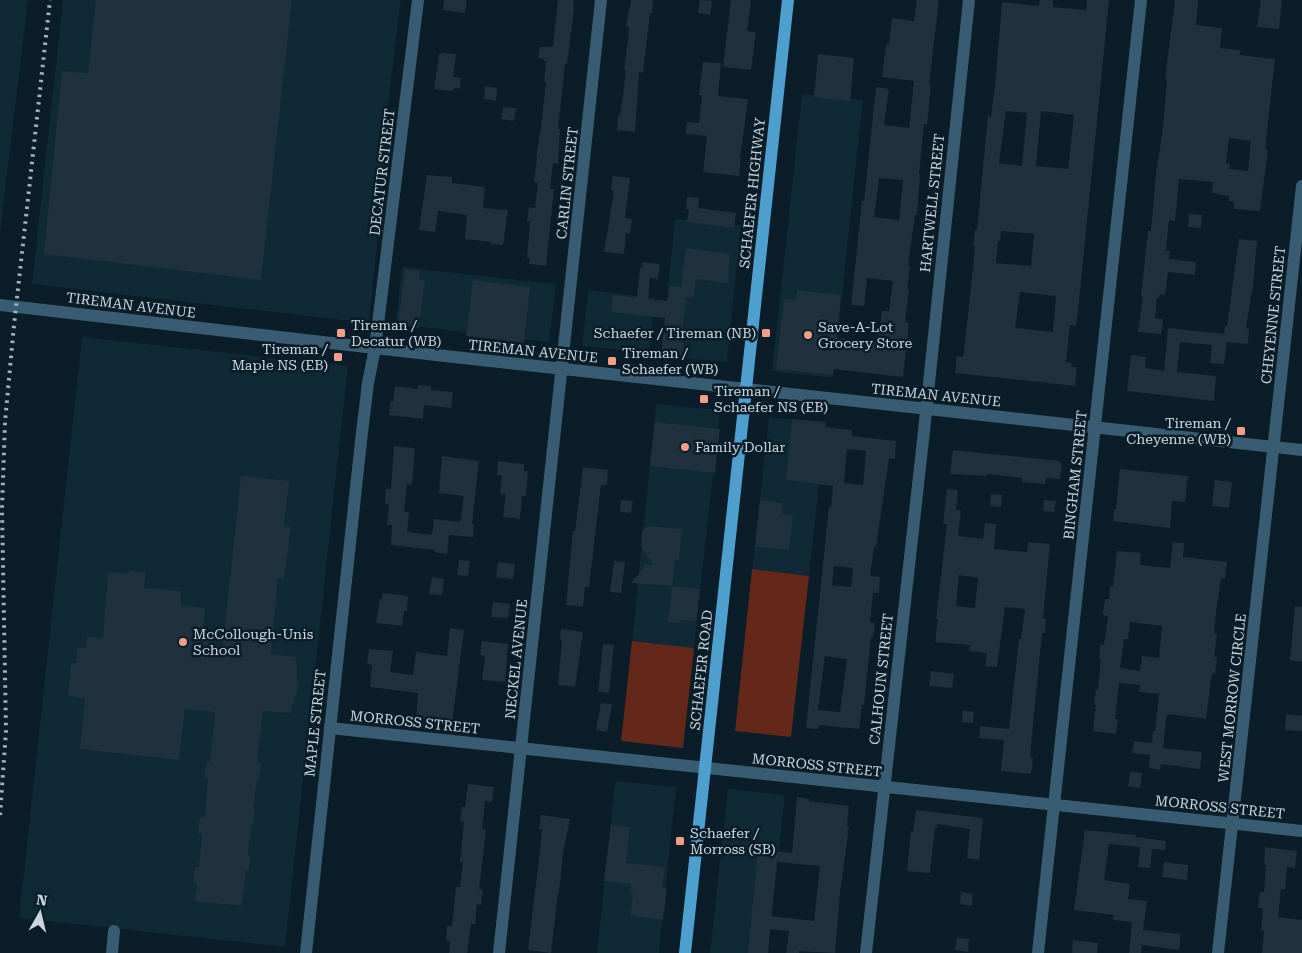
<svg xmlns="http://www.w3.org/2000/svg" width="1302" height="953" viewBox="0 0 1302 953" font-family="'Roboto Serif',serif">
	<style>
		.built { fill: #0f2937 }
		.green { fill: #64281a }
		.building { fill: #1e313d; fill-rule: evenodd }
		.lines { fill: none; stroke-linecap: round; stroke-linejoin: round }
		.minor { stroke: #385d73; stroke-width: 12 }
		.major { stroke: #4e9ece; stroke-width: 12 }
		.rail { stroke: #a5b2ba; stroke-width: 4; stroke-dasharray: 2.5 5; stroke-linecap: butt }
		.poi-dot { fill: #f49e88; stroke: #0a1d28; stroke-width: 2 }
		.labels { text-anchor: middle; stroke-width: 5; stroke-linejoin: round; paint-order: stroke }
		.street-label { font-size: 14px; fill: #cad6dd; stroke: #0a1d28 }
		.poi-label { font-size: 14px; fill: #cad6dd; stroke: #0a1d28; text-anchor: start }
	</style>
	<rect width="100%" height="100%" fill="#0a1d28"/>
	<g class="built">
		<path d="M0,0h28l-28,233z"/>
		<path d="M63,0h338l-16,130 4,1 -20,192 -337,-39z"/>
		<path d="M802,94l61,6 -30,278 -61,-7z"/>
		<path d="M675,219l66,6 -14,137 -66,-6z"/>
		<path d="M402,267l154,17 -7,58 -153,-18z"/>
		<path d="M588,290l67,8 -6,55 -67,-7z"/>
		<path d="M82,337l266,29 -63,581 -266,-29z"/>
		<path d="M656,404l64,6 -26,238 -62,-7z"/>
		<path d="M769,417l57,6 -17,153 -57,-7z"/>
		<path d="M615,781l61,6 -17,166h-62z"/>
		<path d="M728,789l57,6 -17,158h-58z"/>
	</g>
	<g class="green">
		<path d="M752,569l57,7 -18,161 -56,-6z"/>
		<path d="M632,641l62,7 -11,100 -62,-7z"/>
	</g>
	<g class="building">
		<path d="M96,0h196l-31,280 -217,-26 18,-183 26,2z"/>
		<path d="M444,0h23l-2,13 -22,-3z"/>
		<path d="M558,0h15l1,9 -7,55h-2l-7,65h2l-2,35 -5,-1 -3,26h4l-8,77 -17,-2 1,-6h-3l3,-37h-3l2,-14 6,1 3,-25 -4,-1 3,-24h-1l5,-31 5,-45h-2l2,-21h-2v-2l-6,-1 2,-11h13z"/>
		<path d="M631,0h22l-1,13h-2l-7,60 -4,-1 -4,60 -18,-2 1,-15h2l3,-19 3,-26h-2l5,-38 -1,-6h-2z"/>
		<path d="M700,0l12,1 -2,14 -12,-2z"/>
		<path d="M731,0h20l-4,31 9,1 -5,38 -28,-3z"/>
		<path d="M917,0h22l-10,84 2,1 -4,39h-3l-5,51h1l-3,40h-2l-7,51h2l-3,23 2,1 -4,32 4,1 -6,54 -70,-8v6l-57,-6 8,-70 12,1 1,-10 44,5 -4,43 41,4 4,-31h7l4,-30 -26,-3 -3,28 -13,-1 11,-104h2l12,-114 13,2 -5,36 25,3 5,-47 -32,-4 4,-33h3l3,-26 22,3zM879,178l24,2 -4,40 -25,-3z"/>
		<path d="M1040,0h13v7l33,3 1,-10h22l-31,311 -2,15 -6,-1 -4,37 6,1 -1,4h6l-2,19 -120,-13 2,-17 6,1 1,-6 9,-83 2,-22h-2l2,-16h2l11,-114 3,1 4,-31 7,-84 37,4zM1006,111l21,2 -5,53 -23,-3zM1041,111l33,4 -6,54 -32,-3zM1001,231l33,3 -3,32 -35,-3 2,-22h2zM1020,292l36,4 -3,36 -38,-4z"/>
		<path d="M1175,0h23l-2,25 26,3 -2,20 20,2v5l35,4 -10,90 3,1 -8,61 -26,-2v-7l-5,-1v-5l-17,-3 1,-11 -34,-3 -4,42 -6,-1 -3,31h4l-1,8 27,3 -1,13 -27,-3 -3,23 -5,-1 -1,4h-2l-2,20 8,1 -2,15 -23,-2 5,-36h-2l7,-65h3l5,-58 7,-45 4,-49h-2zM1229,138l22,3 -3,30 -19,-2 1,-5 -4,-1z"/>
		<path d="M1261,0h21l-3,29 -22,-2z"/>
		<path d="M442,53l14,1 -3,23 8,1 -1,11 -6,-1 -1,3 -19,-2 5,-35h3z"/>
		<path d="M818,54l36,4 -4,43 -36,-4z"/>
		<path d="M703,62l18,1 -3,33 30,3 -8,59h1l-2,18 -36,-4 4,-36 -21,-2 1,-12 12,1 3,-28h-3z"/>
		<path d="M485,86l12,2 -1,13 -12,-2z"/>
		<path d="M503,107l13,1 -2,13 -13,-2z"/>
		<path d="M427,175l25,2v6l33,4 -2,21 25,2 -5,35 -12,-1v-2l-26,-3 2,-24 -29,-4 -3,21 -16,-2z"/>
		<path d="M613,176l17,2 -5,40 7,1 -2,15 -4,-1 -2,21 -20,-2 10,-61 -3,-1z"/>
		<path d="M687,197l12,1 -1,10 38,5 -2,15 -47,-6 2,-13h-3z"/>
		<path d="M1189,214l13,1 -1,13 -13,-1z"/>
		<path d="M1239,239l18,2 -4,44 -7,43 3,1 -1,15 -21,-2 -3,22 -14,-1 2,-18 -32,-3 -3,30 39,4 -2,25 -87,-10 4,-36 15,2 -1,11 19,3 4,-43 56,6 1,-8h2z"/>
		<path d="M686,248l44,6 -2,29 -32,-4 -2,19 -8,-1 -5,46h3l-2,15 -21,-3 4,-37 -54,-6 2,-17 24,3 3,-31 2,1 1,-6 17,2 -2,15 -8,-1 -2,21 19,2 3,-15 11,1z"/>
		<path d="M405,269l15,2 -1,8h6l-6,49 -21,-3z"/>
		<path d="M473,280l57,7 -6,56 -58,-7z"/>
		<path d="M418,385l13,1v4l22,2 -2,16 -27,-3 -1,14 -34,-4 2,-14 2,1 2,-16 23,3z"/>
		<path d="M792,419l34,3 -1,5 27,3v6l44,5 -1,18 -6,-1 -13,89h-2l-4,29 10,1 -1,16h-6l-3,29 5,1 -2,15 -2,-1 -7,68h-2l-3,24 -40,-4 -1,4 -12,-1 23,-222 2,1 2,-21 -47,-6zM847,449l19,2 -3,34 -19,-2zM834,566l19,2 -2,19 -19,-2zM825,656l22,3 -7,53 -22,-2z"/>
		<path d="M655,422l65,7 -5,44 -65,-7z"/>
		<path d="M394,446l21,2 -3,37 -5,-1 -3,28h5l-2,20 25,3 2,-16 26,3 4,-26 -25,-3 3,-37 37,5 -7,63h2l-1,13 -24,-2 -2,19 -13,-2 1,-2 -44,-5 1,-20h-5l2,-21h-4l1,-15h5z"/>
		<path d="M953,450l106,11v2h3l-2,16 -14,-1 -1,6 -23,-2v-4l-35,-4v2l-37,-2z"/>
		<path d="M498,461l26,3v7h4l-2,25h-4l-2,23 -17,-2 3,-23h-6l2,-18 -5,-1z"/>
		<path d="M583,467l25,3 -1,15h-6l-12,102h-4l-2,20 -17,-2 7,-74h2z"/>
		<path d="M1120,469l68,7 -3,26 -13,-1 -2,27 -57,-7 1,-12h2z"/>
		<path d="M241,476l48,5 -5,45 7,1 -7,52h-6l-7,75 25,3 2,31 -8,25 -27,-2 -6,52h4l-2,17h-2l-4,28h2l-1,16 -3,1 -3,29 3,1 -2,16h-3l-4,35 -47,-5 2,-17 -4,-2 2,-15h4l3,-33 -4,-1 2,-16 5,1 3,-39 -4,-1 3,-16h3l5,-50 -30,-3 -6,51 -99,-11 5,-50 -17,-3 3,-33h6v-15h9l1,-11 16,1 5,-66 20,2 1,-4 17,3 -2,15 37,3v14l24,3 -2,23 19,22z"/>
		<path d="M1215,480l17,2 -3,26 -17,-2z"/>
		<path d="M947,489l11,1 -2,20h5l-3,26 25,3 2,-16 11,1 -2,25 33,3 1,-10 22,2 -7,74 3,1 -1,14h-3l-10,102 -2,22 3,1 -2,16 -30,-3 3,-31 -25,-2 1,-12 29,3 10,-90h2l4,-30 -20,-2 -8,60 -12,-1 2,-13 -18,-2 1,-6 -35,-3 3,-23h-2l11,-95h-4zM959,575l19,3 -3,30 -19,-2z"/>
		<path d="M991,494l11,1 -1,12 -11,-1z"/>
		<path d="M621,500l12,1 -2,12 -11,-1z"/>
		<path d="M760,500l23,3 -1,11 11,1 -4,35 -34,-3z"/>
		<path d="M1044,500l12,1 -2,11 -11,-1z"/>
		<path d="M648,526l34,3 -3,31h-4l-3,26 -41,-3 12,-14 1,-5 9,1 -12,-19 1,-15z"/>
		<path d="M1173,542l11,1 -1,14 44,5 -2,17 -4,-1 -4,27 -3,28 3,1 -3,23h3l-2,17 -3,-1 -6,46 -38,-5 -2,5 -3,29 39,4 -2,17 -39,-5 -1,6 -11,-2 1,-13 -18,-2 2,-12 18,2 1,-12h2l4,-37 -20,-2 1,-7 -21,-2 -4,36h3l-2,15 -23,-3 3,-26h-2l2,-15h2l3,-31h-2l1,-15 4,1 4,-29 -5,-1 2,-16h4l1,-13 3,1 4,-36 24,2 -1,12 30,3zM1130,622l32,4 -3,32 -17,-2 -2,15 -20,-3 4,-29h4z"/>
		<path d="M459,560l11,1 -2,15 -11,-1z"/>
		<path d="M614,561l11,1 -4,31 -11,-1z"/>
		<path d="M498,562l17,2 -2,15 -17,-2z"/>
		<path d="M432,577l12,2 -2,16 -13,-1z"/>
		<path d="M672,586l28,3 -4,32 -16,-1 -1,3 -11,-1z"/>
		<path d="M383,593l25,3 -1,15h-3l-2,15 -26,-3 4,-24h2z"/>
		<path d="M493,602l17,2 -2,14 -17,-1z"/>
		<path d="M1295,606l7,1v55l-12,-2z"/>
		<path d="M450,628l14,2 -12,93 -36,-5 2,-25 -48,-6 2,-22 -5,-1 2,-15 24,2 -3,21 23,3 3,-23 31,4z"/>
		<path d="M561,629l22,3 -8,55 -17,-2 4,-45h-2z"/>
		<path d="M482,641l26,3 -3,38 -23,-2 3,-24 -5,-1z"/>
		<path d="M603,644l11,1 -5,48 -11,-1z"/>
		<path d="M931,671l23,3 -2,14 -23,-2z"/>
		<path d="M601,703l11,1 -5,28 -11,-2z"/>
		<path d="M963,710l11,2 -1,11 -11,-1z"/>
		<path d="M1286,714l16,2v15l-17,-1z"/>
		<path d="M1130,772l12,1 -2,15 -12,-2z"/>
		<path d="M468,784l26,3 -2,15 -7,-1 -3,28 4,1 -7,59 4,1 -2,15 -4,-1 -2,20h-4l-4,29h-18l1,-12 -4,-1 1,-14h5l4,-39h4l3,-25h-3l4,-40 -4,-1 2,-14h3z"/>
		<path d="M797,797l12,2v2l40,5 -2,20 2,1 -9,66 -5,60 -36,-2v2h-13l3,-22 -19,-2 -2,24h-20l10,-103 34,3zM777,862l43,4 -6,55 -43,-5z"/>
		<path d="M916,810l67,8 -4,42 -12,-2 3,-29 -33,-5v4h-2l-5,45 -23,-2 4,-40 2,1z"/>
		<path d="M541,815l29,4 -7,34 -4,40h-1l-7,60 -23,-3 12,-99 2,-22h-3z"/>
		<path d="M611,825l19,2 -4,36 39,4 -3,21h5l-4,32 -33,-4 3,-22 -3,-1 1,-9 -27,-3z"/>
		<path d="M1085,830l51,5v2l30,4 -1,9 -13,-1 -2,19 -12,-1 2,-20 -31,-3 -5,36 26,4 -2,15 19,2 -4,29 38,4 -2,16 -37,-5 -1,8h-12l3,-31 -19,-2 1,-5 -40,-5z"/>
		<path d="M1265,847l32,4 -2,17 -8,-1 -2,23 -4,-1 -3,28 24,3v33h-40l2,-22 -3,-1 2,-22h-5l2,-16h4l2,-27h-2z"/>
		<path d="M1164,862l24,3 -1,15 -25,-3z"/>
		<path d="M961,892l12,2 -1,12 -12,-2z"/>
		<path d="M957,938l12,1 -1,13 -13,-2z"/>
		<path d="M1073,940l25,3 -1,10h-25z"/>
	</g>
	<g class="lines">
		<g class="minor">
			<path d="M0,305l436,50 866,95"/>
			<path d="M330,728l972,103"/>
			<path d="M112,953l2,-22"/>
			<path d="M306,953l55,-512 7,-58 7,-35 43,-348"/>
			<path d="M499,953l102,-953"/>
			<path d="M866,953l58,-522 45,-431"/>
			<path d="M1038,953l103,-953"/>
			<path d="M1218,953l84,-767"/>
		</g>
		<path class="major" d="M685,953l103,-953"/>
		<path class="rail" d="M0,815l6,-84 -4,-222 3,-87 9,-97 36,-325"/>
	</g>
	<g class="poi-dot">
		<rect x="336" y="328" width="10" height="10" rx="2.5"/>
		<rect x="761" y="328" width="10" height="10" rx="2.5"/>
		<circle cx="808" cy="335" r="5"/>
		<rect x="333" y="352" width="10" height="10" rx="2.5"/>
		<rect x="607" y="356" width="10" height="10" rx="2.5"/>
		<rect x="699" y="394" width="10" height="10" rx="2.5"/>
		<rect x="1236" y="426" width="10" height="10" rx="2.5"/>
		<circle cx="685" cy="447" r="5"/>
		<circle cx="183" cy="642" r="5"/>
		<rect x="675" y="836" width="10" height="10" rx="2.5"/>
	</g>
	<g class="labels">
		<g class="street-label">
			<text transform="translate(382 172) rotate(-83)" y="5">DECATUR STREET</text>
			<text transform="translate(567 183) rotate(-84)" y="5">CARLIN STREET</text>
			<text transform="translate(752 193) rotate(-84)" y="5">SCHAEFER HIGHWAY</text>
			<text transform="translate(932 203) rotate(-84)" y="5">HARTWELL STREET</text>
			<text transform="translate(131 305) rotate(7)" y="5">TIREMAN AVENUE</text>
			<text transform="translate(1273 315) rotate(-84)" y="5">CHEYENNE STREET</text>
			<text transform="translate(533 351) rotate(6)" y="5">TIREMAN AVENUE</text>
			<text transform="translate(936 395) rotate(6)" y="5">TIREMAN AVENUE</text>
			<text transform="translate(1075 475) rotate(-84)" y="5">BINGHAM STREET</text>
			<text transform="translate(516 659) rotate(-84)" y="5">NECKEL AVENUE</text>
			<text transform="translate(701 670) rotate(-84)" y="5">SCHAEFER ROAD</text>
			<text transform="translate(881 679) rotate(-84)" y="5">CALHOUN STREET</text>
			<text transform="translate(1232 698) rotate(-84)" y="5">WEST MORROW CIRCLE</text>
			<text transform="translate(415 722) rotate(6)" y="5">MORROSS STREET</text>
			<text transform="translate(315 723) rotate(-84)" y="5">MAPLE STREET</text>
			<text transform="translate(817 765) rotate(6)" y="5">MORROSS STREET</text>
			<text transform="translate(1220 807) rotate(6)" y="5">MORROSS STREET</text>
		</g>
		<g class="poi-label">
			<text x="351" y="330">Tireman /<tspan x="351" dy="16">Decatur (WB)</tspan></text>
			<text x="818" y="332">Save-A-Lot<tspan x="818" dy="16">Grocery Store</tspan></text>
			<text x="756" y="338" text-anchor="end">Schaefer / Tireman (NB)</text>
			<text x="328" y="354" text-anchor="end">Tireman /<tspan x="328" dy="16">Maple NS (EB)</tspan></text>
			<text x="622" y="358">Tireman /<tspan x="622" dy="16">Schaefer (WB)</tspan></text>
			<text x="714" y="396">Tireman /<tspan x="714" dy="16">Schaefer NS (EB)</tspan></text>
			<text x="1231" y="428" text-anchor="end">Tireman /<tspan x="1231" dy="16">Cheyenne (WB)</tspan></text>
			<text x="695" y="452">Family Dollar</text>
			<text x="193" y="639">McCollough-Unis<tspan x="193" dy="16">School</tspan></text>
			<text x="690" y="838">Schaefer /<tspan x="690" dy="16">Morross (SB)</tspan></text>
		</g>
	</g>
	<g transform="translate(40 913) rotate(8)" stroke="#0a1d28" stroke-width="4" paint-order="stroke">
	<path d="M0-4L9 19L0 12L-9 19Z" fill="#cad6dd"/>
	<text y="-8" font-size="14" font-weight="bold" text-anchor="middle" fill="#cad6dd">N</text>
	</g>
</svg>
